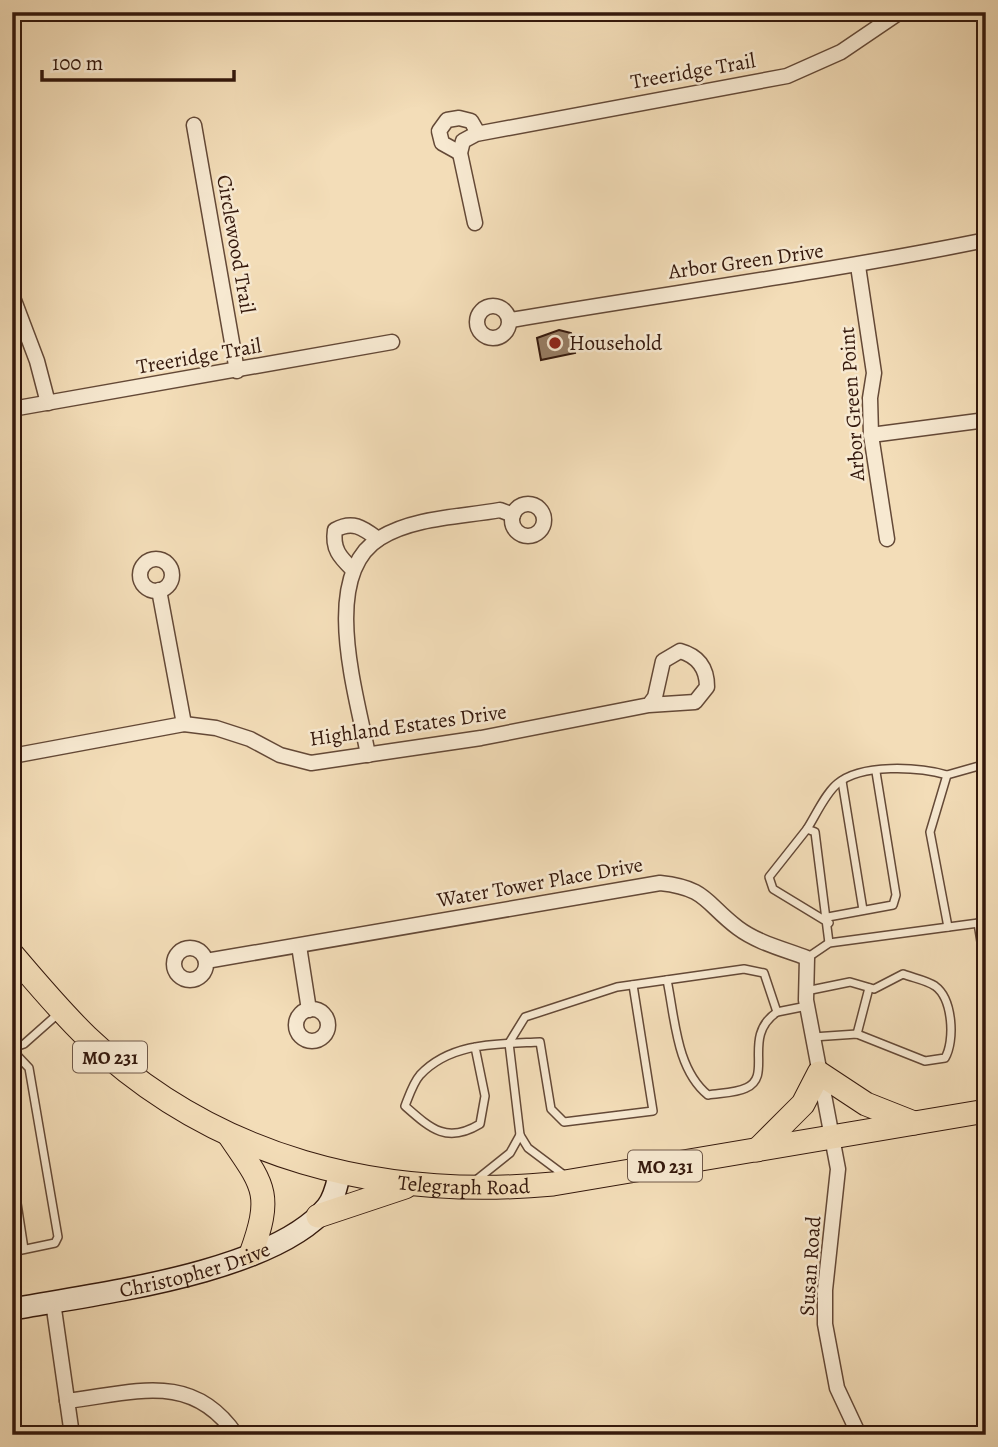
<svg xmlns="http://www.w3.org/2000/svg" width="998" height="1447" viewBox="0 0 998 1447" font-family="Alegreya,serif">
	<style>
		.building { fill: #977e65; stroke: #34180c; stroke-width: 2 }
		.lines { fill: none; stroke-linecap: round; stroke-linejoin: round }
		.lane-casing { stroke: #644937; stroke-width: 10 }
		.street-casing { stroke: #644937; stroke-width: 17 }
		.secondary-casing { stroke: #34180c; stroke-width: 24 }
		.primary-casing { stroke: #34180c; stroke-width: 25 }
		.lane { stroke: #f7e9d1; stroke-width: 7 }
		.street { stroke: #f7e9d1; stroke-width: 14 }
		.secondary { stroke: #f7e9d1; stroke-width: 21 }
		.primary { stroke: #f3ddb8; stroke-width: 23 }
		.poi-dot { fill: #8f2418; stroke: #f7e9d1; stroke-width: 2.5 }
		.labels { text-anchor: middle; stroke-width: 5; stroke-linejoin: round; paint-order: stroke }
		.shield { fill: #f7e9d1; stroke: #6e5747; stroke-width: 2 }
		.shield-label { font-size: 19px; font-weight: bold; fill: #34180c }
		.street-label { font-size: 21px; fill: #34180c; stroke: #f7e9d1 }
		.poi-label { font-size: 21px; fill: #34180c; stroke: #f7e9d1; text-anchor: start }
	</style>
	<rect width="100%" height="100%" fill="#f3ddb8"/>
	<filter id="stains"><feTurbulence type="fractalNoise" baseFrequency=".00286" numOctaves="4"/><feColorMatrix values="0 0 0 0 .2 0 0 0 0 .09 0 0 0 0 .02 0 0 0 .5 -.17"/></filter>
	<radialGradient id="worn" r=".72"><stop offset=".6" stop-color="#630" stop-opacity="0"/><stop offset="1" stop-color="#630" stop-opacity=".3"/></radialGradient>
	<path class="building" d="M559,330l12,3 4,20 -34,7 -4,-22z"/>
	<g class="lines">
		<g class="lane-casing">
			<g id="lane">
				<path d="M842,781l21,129"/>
				<path d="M807,829c9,-14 18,-35 30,-45 24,-21 82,-17 110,-9"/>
				<path d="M828,917l65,-12 3,-10 -20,-123"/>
				<path d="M829,923l-56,-34 -4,-12 38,-48 8,3 14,111"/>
				<path d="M978,923l8,50"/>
				<path d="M948,927l-18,-95 17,-57 39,-11"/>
				<path d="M807,958l22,-15 157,-21"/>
				<path d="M667,980c8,38 9,89 41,115 12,-2 28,-2 38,-7 28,-12 -5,-51 31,-76"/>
				<path d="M806,991l44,-9 24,7 29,-15c10,4 23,6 32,12 18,13 20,55 10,72l-20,3 -68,-27 -44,3"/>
				<path d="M857,1034l12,-46"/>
				<path d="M475,1047l10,49 -5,28c-33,20 -49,5 -75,-18 4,-10 8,-23 15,-31 31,-33 78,-31 120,-33l11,67 13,13 89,-11 -20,-126"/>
				<path d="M12,1048l12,-4 35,-31"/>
				<path d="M12,1050l17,18 29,169 -3,6 -43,9"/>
				<path d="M12,1171l12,78"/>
				<path d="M564,1175l-36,-27 -8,-13 -11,-92 16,-26 92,-30 127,-18 20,4 13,39 30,-6"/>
				<path d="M475,1181l35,-28 10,-18"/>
			</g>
		</g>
		<g class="street-casing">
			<g id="street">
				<path d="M194,125l43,246"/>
				<path d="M460,153l-18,-10 -3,-12 8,-11 12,-2 12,3 7,12"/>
				<path d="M475,223l-15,-70 3,-12 13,-7 311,-58 54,-24 59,-40"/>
				<path d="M858,266l16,107 -4,25 1,37 16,104"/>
				<path d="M12,295l25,66 11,42"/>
				<circle cx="493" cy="322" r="16"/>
				<path d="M511,320c159,-27 317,-48 475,-80"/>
				<path d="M12,409l380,-67"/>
				<path d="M871,435l115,-15"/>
				<circle cx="528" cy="520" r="16"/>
				<circle cx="156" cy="575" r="16"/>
				<path d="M352,569c-12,-12 -20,-20 -17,-39 18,-10 28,-2 43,9"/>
				<path d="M159,590l25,134"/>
				<path d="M368,755c-10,-57 -50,-179 12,-217 34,-21 82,-21 120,-28l13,5"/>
				<path d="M12,756l172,-32 32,4 34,11 30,16 31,8 170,-25 168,-33 46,-3 12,-15c0,-19 -9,-31 -27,-36l-17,10 -8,36 -6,8"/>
				<path d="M299,946l10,64"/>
				<circle cx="190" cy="964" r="16"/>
				<path d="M206,961l454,-78c47,5 45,20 78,45 20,15 46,21 69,30l-1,42 32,169 -13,121v34l12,64 22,47"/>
				<circle cx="312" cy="1025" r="16"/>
				<path d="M53,1302l19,133"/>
				<path d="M67,1401c66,-8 125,-31 169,34"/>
			</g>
		</g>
		<g class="secondary-casing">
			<g id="secondary">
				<path id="s1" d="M12,1309c83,-15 261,-36 315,-102 8,-10 10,-23 13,-35"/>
			</g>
		</g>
		<g class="primary-casing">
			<g id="primary">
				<path id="s2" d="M12,954c24,28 48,57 75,83 128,122 294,163 466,147l433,-73"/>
				<path d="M229,1135c35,51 44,58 22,119"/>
				<path d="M757,1150l46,-46 16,-31 47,31 48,19"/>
				<path d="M318,1216l87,-29"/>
			</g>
		</g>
		<use href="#lane" class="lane"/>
		<use href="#street" class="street"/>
		<use href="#secondary" class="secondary"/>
		<use href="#primary" class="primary"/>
	</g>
	<circle class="poi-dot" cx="555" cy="343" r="7"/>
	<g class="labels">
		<g class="shield">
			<rect x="73" y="1041.5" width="74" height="31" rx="5"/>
			<rect x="628" y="1150.5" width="74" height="31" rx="5"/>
		</g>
		<g class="shield-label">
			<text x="110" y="1064">MO 231</text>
			<text x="665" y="1173">MO 231</text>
		</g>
		<g class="street-label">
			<text transform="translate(693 71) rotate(-10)" y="7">Treeridge Trail</text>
			<text transform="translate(236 244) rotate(80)" y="7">Circlewood Trail</text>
			<text transform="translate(746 261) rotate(-8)" y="7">Arbor Green Drive</text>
			<text transform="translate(199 356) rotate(-10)" y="7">Treeridge Trail</text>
			<text transform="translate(852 404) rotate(-94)" y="7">Arbor Green Point</text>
			<text transform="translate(408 725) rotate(-8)" y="7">Highland Estates Drive</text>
			<text transform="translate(540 882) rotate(-10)" y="7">Water Tower Place Drive</text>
			<text dy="7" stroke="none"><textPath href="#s2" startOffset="527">Telegraph Road</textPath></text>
			<text transform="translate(810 1266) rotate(-86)" y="7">Susan Road</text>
			<text dy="7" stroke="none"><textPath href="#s1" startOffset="187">Christopher Drive</textPath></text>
		</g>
		<g class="poi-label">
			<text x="569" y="350">Household</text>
		</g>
	</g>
	<rect width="998" height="1447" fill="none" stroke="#f3ddb8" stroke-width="42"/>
	<rect x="14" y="14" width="970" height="1419" fill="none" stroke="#34180c" stroke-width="3.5"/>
	<rect x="21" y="21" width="956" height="1405" fill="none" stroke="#34180c" stroke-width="2"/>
	<path d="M42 70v10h192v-10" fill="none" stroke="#34180c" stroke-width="3.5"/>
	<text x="52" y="70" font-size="21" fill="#34180c" stroke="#f7e9d1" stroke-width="5" paint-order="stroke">100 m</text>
	<rect width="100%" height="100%" filter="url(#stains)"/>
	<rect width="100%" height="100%" fill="url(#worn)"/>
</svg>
